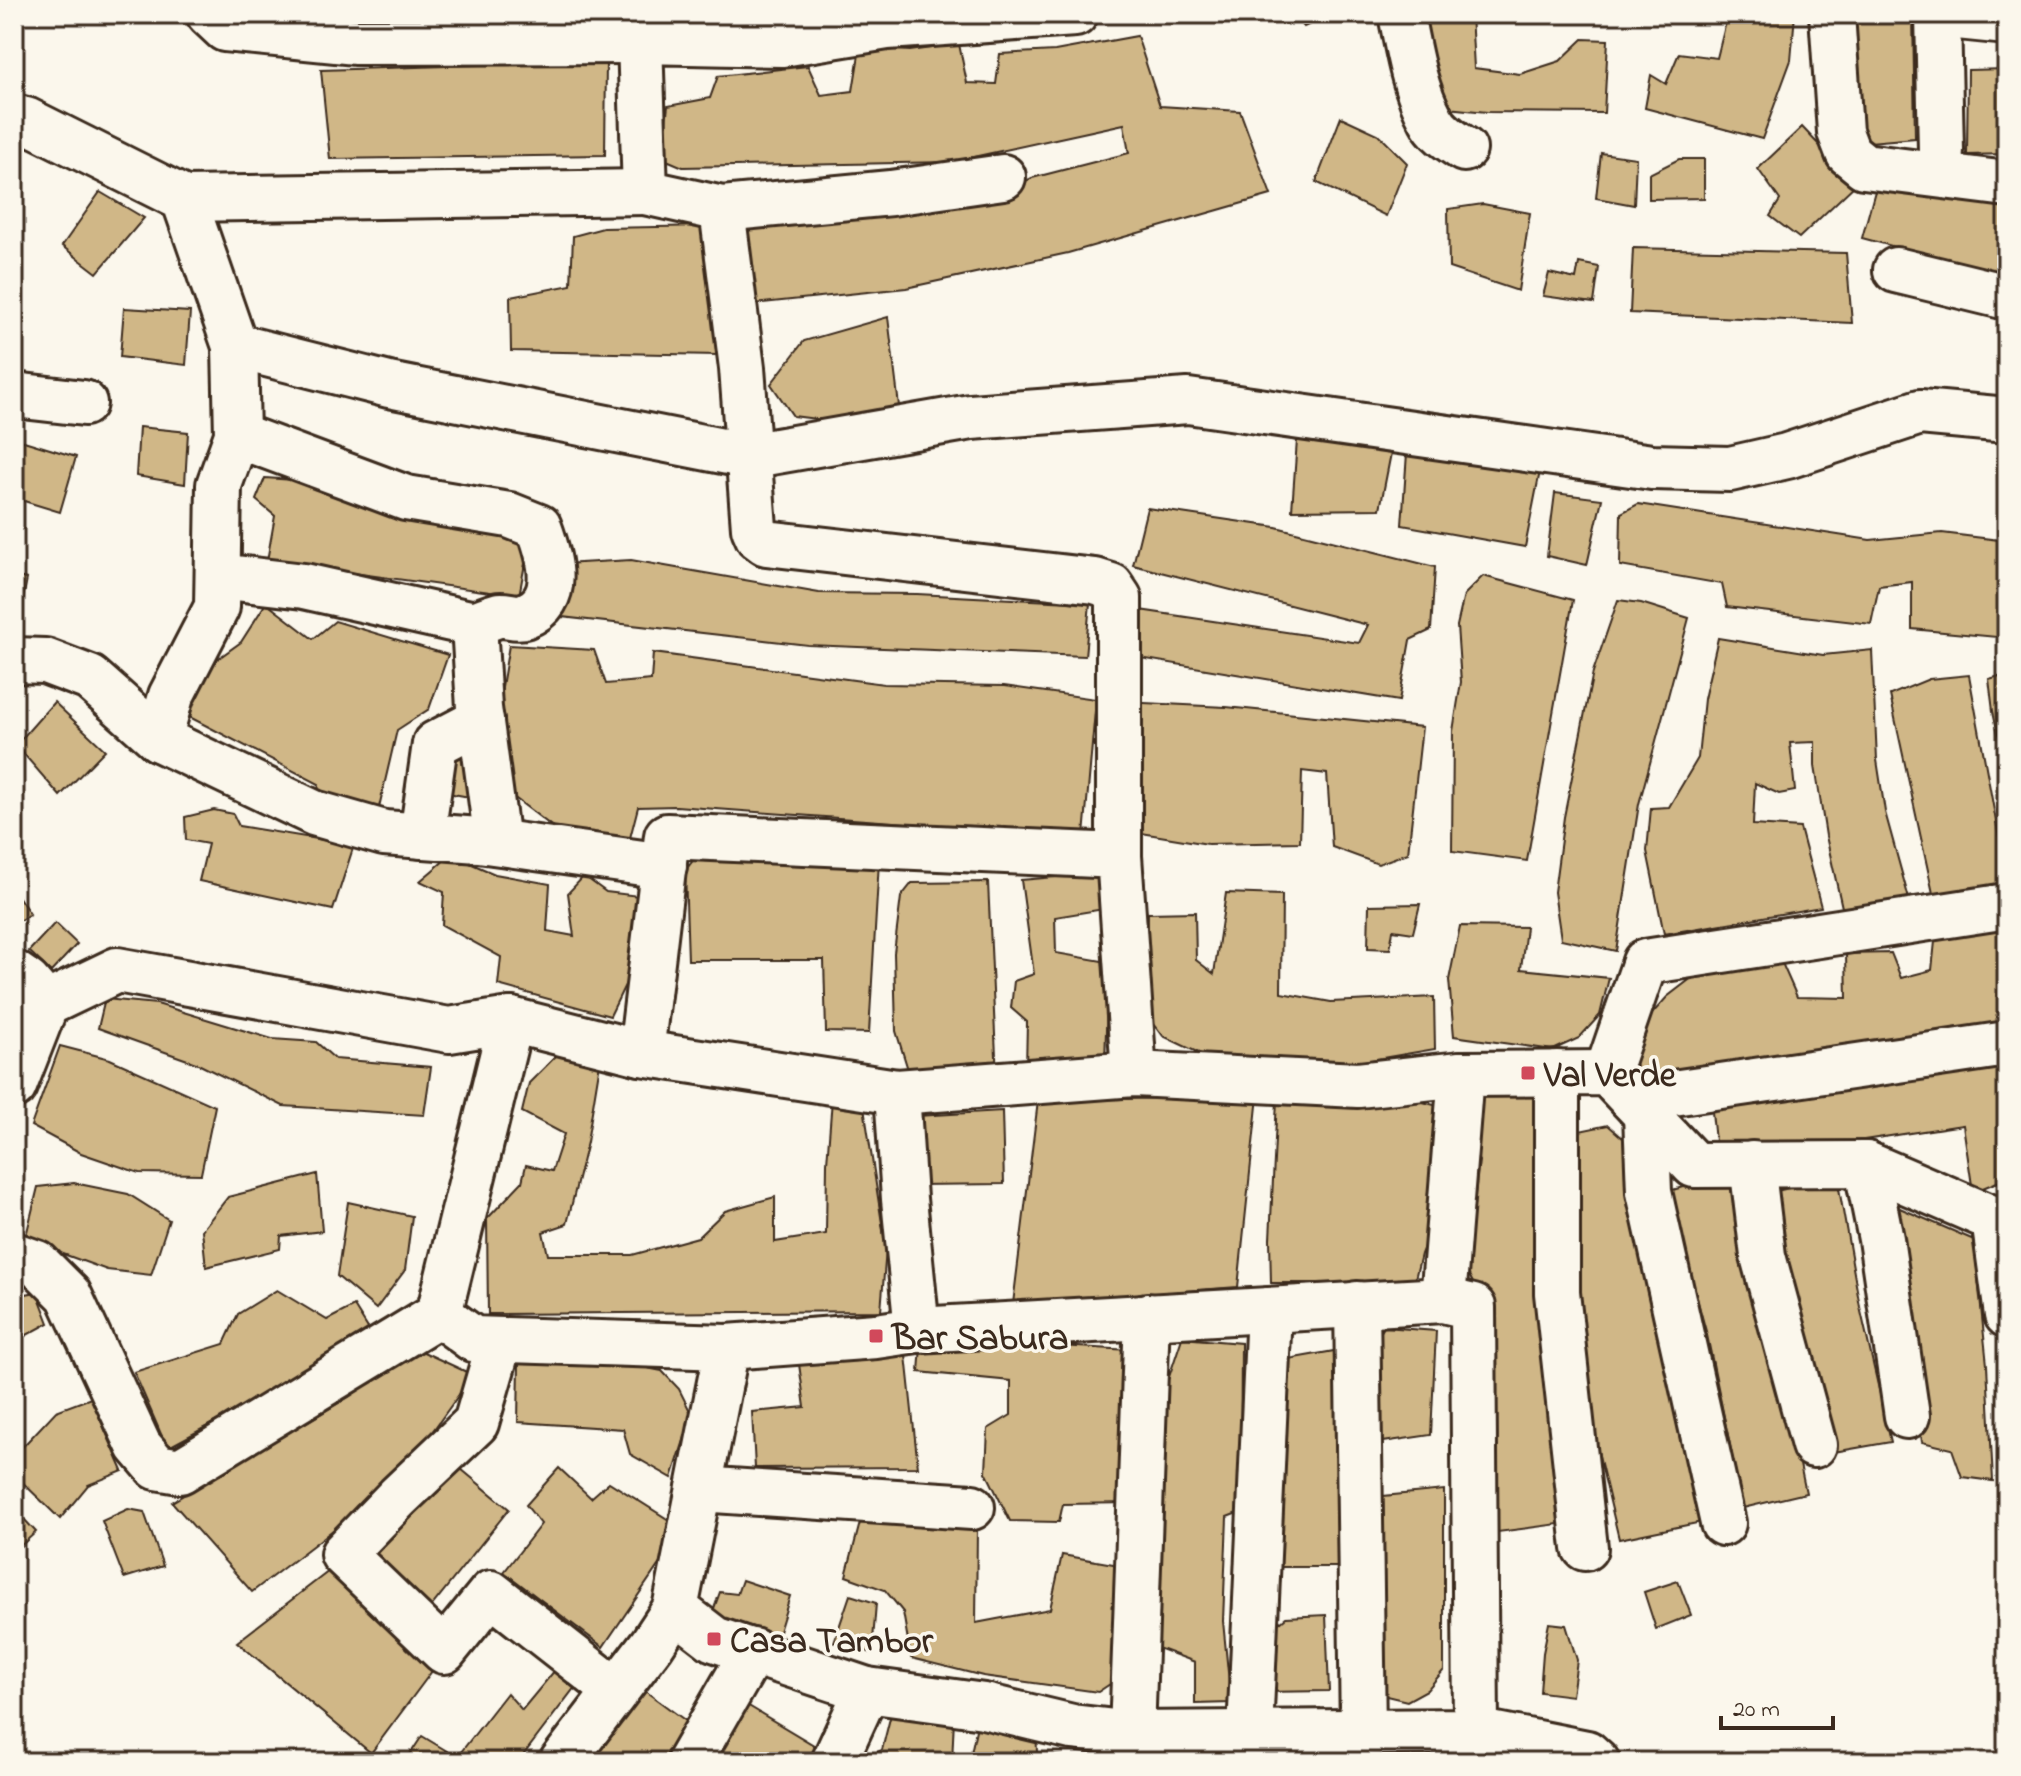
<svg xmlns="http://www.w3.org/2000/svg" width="2021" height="1776" viewBox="0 0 2021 1776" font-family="'Indie Flower',sans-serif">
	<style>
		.building { fill: #d0b787; stroke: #3b2a1e; stroke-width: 2 }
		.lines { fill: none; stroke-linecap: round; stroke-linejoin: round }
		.minor-casing { stroke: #3b2a1e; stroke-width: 50 }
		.minor { stroke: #fbf7ec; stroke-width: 44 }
		.poi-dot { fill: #d1495b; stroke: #fbf7ec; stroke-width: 3 }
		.labels { text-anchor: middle; stroke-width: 7; stroke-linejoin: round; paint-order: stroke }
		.poi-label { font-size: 36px; font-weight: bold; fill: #3b2a1e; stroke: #fbf7ec; text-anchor: start }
	</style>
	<rect width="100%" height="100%" fill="#fbf7ec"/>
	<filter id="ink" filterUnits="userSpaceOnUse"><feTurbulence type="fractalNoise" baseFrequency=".0125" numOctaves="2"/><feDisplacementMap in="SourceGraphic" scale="16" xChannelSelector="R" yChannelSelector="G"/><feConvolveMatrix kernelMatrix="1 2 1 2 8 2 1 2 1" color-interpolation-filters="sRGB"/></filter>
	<g filter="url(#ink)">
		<g class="building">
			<path d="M1294,14h38l-28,13z"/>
			<path d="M1406,14h65l3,54 46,6 40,-13 23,-22 25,1 -4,73 -117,-1 -60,-6z"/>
			<path d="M1728,14h67l-4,46 -29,79 -117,-31 6,-33 15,9 13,-31 38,5z"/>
			<path d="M1848,14h65l2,124 -57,5z"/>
			<path d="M1137,36l23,70 80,5 31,84 -203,58 -162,35 -153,16 -14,-81 247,-23 46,-22 97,-25 -5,-29 -174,38 -267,5 -21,-9 6,-52 42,-8 8,-22 90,-10 13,29 32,-4 7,-43 50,3 49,-7 8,39 29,1 4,-30 55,-3z"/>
			<path d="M606,61l-1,94 -275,4 -9,-89z"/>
			<path d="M2007,69v85l-40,1 1,-85z"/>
			<path d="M1341,117l37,17 29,29 -21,53 -70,-34z"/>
			<path d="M1802,127l54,57 -57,54 -29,-22 10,-16 -22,-31z"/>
			<path d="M1601,153l35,5 -2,47 -38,-7z"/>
			<path d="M1679,159h25v39l-55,1v-25z"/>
			<path d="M1881,169l126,33v75l-145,-39z"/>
			<path d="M100,192l44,26 -47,55 -35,-27z"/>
			<path d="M1483,204l47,9 -12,78 -69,-23 -1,-59z"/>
			<path d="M709,226l9,129 -207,-4 -1,-54 61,-12 2,-49 30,-8z"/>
			<path d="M1633,248l213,5 6,70 -222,-10z"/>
			<path d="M1579,263l20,4 -5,36 -51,-7 6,-23 27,6z"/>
			<path d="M124,308l66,4 -4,53 -66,-8z"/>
			<path d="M888,317l11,89 -59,16 -47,-6 -22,-32 33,-43z"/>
			<path d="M139,427l49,5 -3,52 -49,-8z"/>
			<path d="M14,438l62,19 -16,55 -46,-14z"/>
			<path d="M1297,440l94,13 -11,56 -88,1z"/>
			<path d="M1407,453l133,18 -15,76 -123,-22z"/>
			<path d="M265,478l58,4 206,60 -10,54 -252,-35 8,-45 -19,-16z"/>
			<path d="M1555,493l47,6 -15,66 -40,-9z"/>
			<path d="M1638,504l232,36 72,-7 65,8v97l-95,-9v-47l-33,4 -8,38 -144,-17 -5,-23 -102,-18 1,-53z"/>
			<path d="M1147,508l129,19 159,40 -4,63 -21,10 -11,61 -283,-47 -3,-48 246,37 9,-18 -235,-60z"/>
			<path d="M631,560l188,33 98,1 173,9 -5,53 -277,-11 -246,-28 2,-53z"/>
			<path d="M14,576l13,3 -9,44h-4z"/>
			<path d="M1483,576l90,24 -46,261 -75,-10 1,-120 8,-49 -4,-56 7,-31z"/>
			<path d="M1618,600l23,3 48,15 -50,186 -23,147 -55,-12 -7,-47 10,-75 29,-145z"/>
			<path d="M266,603l47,36 22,-18 113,34 -19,54 -32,21 -20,86 -60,-18 2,-14 -141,-73 27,-43 36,-26z"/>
			<path d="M1718,638l105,17 49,-5 5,110 8,52 24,87 -66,13 -17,-76 -11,-70v-24l-25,1 5,48 -16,3 -24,-11 -2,42 47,3 21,79 -157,27 -17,-83 4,-43 18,-1 29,-49 6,-59z"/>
			<path d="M509,645l85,5 12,34 45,-4 2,-27 231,31 120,2 92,13 -12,137 -408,-30 -38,1 -8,31 -72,-7 -59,-45 -2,-70z"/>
			<path d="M2007,674v100l-14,-63 -4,-32z"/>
			<path d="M1969,675l38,206 -73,17 -44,-203 39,-16z"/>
			<path d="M54,702l51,48 -45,46 -44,-51z"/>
			<path d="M1123,702l103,5 196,20 -14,126 -30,11 -46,-17 -5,-73 -25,-3 -2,71 -92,2 -91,-15z"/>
			<path d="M445,747l35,6 -5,45 -33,-6z"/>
			<path d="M214,810l19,4 6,12 115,19 -21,65 -134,-29 9,-37 -22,-4 -1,-23z"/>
			<path d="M701,850l178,11 -10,172 -43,-1 -2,-72h-136l-3,-89z"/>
			<path d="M451,855l44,19 55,10 -3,47 27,5 -6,-43 16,-17 22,16 33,4 -13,87 -16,33 -112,-31 3,-28 -59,-32 2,-33 -24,-11z"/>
			<path d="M1103,873l1,36 -49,8 1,36 52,9 -3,102 -79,4 1,-46 -16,-14 3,-27 20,-7 -13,-94z"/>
			<path d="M988,882l9,196 -83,11 -18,-58 -2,-78 7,-56 11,-14z"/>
			<path d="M14,890l16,24 -16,10z"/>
			<path d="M1226,893l56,2 -1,98 50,9 103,-5 1,52 -76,13 -103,5 -55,-13 -38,-18 -17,-23 2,-100 47,-1 1,48 18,14z"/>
			<path d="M1420,904l-7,29 -20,-3 -3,19 -22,-1 1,-43z"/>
			<path d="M2007,921v107l-367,50 -9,-27 12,-27 24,-27 30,-23 85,-11 15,34 50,1 -1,-44 45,-1 10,25 31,-8 4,-38z"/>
			<path d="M55,923l22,21 -26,28 -22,-21z"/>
			<path d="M1460,926l66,1 -5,42 88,9 -9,37 -21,23 -26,12 -99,-14 -5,-56z"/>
			<path d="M105,999l52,5 115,35 44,3 19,17 96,8 -7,48 -141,-9 -87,-43 -98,-35z"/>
			<path d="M60,1046l50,13 105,47 -14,68 -62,-1 -58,-20 -50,-27z"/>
			<path d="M564,1048l37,9 -14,85 -20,82 -24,8 5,23h84l66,-18 27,-26 50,-14v45l51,-8 1,-71 5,-64 32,8 22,142 -5,62 -393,3 -1,-95 35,-37 4,-17 26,6 12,-37 -42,-22 7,-29z"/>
			<path d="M2007,1053v125l-34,14 -10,-67 -132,20 -115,6 -5,-49z"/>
			<path d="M1534,1091l20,9 -8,232 13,192 -61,8 -10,-54 -8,-181 -14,-28 13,-108 -10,-17 3,-48z"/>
			<path d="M1396,1095l42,11 -7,123 -10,25 -7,29h-143l-1,-44 7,-139z"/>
			<path d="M1258,1096l-20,191 -225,17 25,-203z"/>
			<path d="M1002,1111l2,73 -86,1 -1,-69z"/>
			<path d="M1608,1125l17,15 7,66 21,81 14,92 35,143 -83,17 -33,-138 -21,-130 5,-138z"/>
			<path d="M317,1174l5,57 -41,5 -1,13 -74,18 -4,-37 26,-33z"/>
			<path d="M1837,1177l23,130 31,135 -63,11 -56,-261z"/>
			<path d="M1700,1182l42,6 64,305 -63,15 -36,-173 -27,-98 -21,-43z"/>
			<path d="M74,1183l54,11 41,26 -18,55 -44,-5 -82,-30 13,-53z"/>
			<path d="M348,1202l64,14 -7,54 -29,39 -39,-33z"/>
			<path d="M1888,1203l86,37 13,125 6,116 -31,-4 -10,-28 -30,-7z"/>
			<path d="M277,1290l50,30 27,-14 15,24 -93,59 -109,59 -33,-76 90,-28 14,-30z"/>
			<path d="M37,1292l12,31 -35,19v-46z"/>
			<path d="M1384,1327l52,4 -5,104 -55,8 -8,-90z"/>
			<path d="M1182,1338l59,5 -1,169 -13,5 -4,104 8,82 -36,1v-42l-40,-15 8,-252z"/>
			<path d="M1022,1344l109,6v153l-68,1 -4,18 -49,-1 -24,-49 2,-43 23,-14v-34l-92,-9 2,-26z"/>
			<path d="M417,1349l56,26 -67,93 -73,62 -81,62 -80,-90 177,-105z"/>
			<path d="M1334,1351l6,63 8,44 -10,109h-61v-206z"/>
			<path d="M906,1355l12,112 -163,1 -3,-56 53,-5 -7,-50z"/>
			<path d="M519,1363h102l41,8 17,18 13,26 -20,63 -42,-24 -7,-25 -105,-7z"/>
			<path d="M91,1398l32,73 -35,14 -28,34 -46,-45v-18l42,-45z"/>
			<path d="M449,1459l60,50 -82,103 -58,-55z"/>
			<path d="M559,1468l32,30 18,-16 63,40 -12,41 -57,84 -99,-75 37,-48 -15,-19z"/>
			<path d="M1444,1490v180l-17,20 -20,11 -29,-7 -15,-196z"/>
			<path d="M128,1509l16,3 19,54 -39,12 -22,-57z"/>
			<path d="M862,1515l115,13 -1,95 74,-14 12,-54 63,11 -6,112 -21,14 -115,-16 -72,-18 -8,-46 -18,-22 -39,-14z"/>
			<path d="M24,1519l12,13 -22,20v-32z"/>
			<path d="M329,1571l109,92 -67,90 -134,-111z"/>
			<path d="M742,1580l48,16 -12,39 -66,-21 8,-22 17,2z"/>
			<path d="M1678,1581l13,34 -35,14 -12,-37z"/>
			<path d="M850,1595l26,8 -4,50 -38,-11z"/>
			<path d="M1326,1615l3,76 -70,1 -5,-48 32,-27z"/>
			<path d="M1549,1623l17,2 11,35 -5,36 -32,-4 3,-39z"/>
			<path d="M555,1670l23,13 -60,79h-113l17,-26 35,21 50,-64 15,17z"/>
			<path d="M641,1688l49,36 -20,38h-87z"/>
			<path d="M737,1699l90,54 -4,9h-119z"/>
			<path d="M891,1714l63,4 -2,44h-95l25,-12z"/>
			<path d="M977,1725l59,1 1,27 58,9h-126z"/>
		</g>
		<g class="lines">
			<g class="minor-casing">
				<g id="minor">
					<path d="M209,14l16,15 131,13 284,-1"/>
					<path d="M1401,14c7,34 13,74 30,105 7,14 21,22 33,30"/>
					<path d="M1832,14l8,118 8,21 16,13 143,18"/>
					<path d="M1938,14l3,137"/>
					<path d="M1938,15l69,7"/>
					<path d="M14,117l12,3 158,79 51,147 154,39 359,71 223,-39 217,-16 464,66 78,2 57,-13 133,-44 87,8"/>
					<path d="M1003,177l-112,16 -169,16 -77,-17 -5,-151 142,3 105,-17 188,-13"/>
					<path d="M184,199l461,-7"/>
					<path d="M722,209l20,159 12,160 4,9 8,6 329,38 16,5 8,12v258"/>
					<path d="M1896,270l111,27"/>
					<path d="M14,395l70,8"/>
					<path d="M218,576l86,10 170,38c8,-3 17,-7 25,-9 8,-1 17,4 25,1 40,-15 26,-59 15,-89l-30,-12 -103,-17 -169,-63"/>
					<path d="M474,624l5,84 18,134"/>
					<path d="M14,660l31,1 45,17 69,61 155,74 70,20 95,7 185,26"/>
					<path d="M159,739l12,-43 46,-89 2,-122 18,-50 -2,-89"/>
					<path d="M422,836l13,-92 46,-24"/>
					<path d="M14,973l13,9 19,22"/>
					<path d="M511,1020l130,33 26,-217 452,20 15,218"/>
					<path d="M641,1053l256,39 237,-18 224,11 103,-11 146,-1 87,92 172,-1 128,55 13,-3"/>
					<path d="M1557,1073v220l28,255"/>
					<path d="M1607,1073l38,-111 362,-56"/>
					<path d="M14,1086l32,-82 71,-34 332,60 62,-10 -72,294 34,25 254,8"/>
					<path d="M897,1092l7,107 13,131"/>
					<path d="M1632,1099l375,-55"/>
					<path d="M1646,1114l3,78 74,331"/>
					<path d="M1752,1164l11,92 51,189"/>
					<path d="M1866,1164l15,75 26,177"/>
					<path d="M1994,1219l13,96"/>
					<path d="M14,1255l23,8 32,32 70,151 18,21 23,4 259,-157"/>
					<path d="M1443,1300l18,-226"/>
					<path d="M1357,1304l6,428"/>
					<path d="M500,1340l-24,83 -78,74 -55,57 101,97 47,-58 124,97"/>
					<path d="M699,1489l273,18"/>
					<path d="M1476,1731l-3,-424 -30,-7 -526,30 -41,6 -149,11 -52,262 39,30 153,51 117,16 88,21 60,7 344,-3 111,22 10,9"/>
					<path d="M1250,1733l19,-423"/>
					<path d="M1132,1734l15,-418"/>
					<path d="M562,1762l90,-118 23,-35"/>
					<path d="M689,1762l64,-111"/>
					<path d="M834,1762l33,-72"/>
				</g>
			</g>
			<use href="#minor" class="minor"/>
		</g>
	</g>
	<g class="poi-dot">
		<rect x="1520" y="1065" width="16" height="16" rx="4"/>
		<rect x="868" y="1328" width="16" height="16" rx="4"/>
		<rect x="706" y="1631" width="16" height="16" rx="4"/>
	</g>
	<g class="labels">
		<g class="poi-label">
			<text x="1544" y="1086">Val Verde</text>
			<text x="892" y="1349">Bar Sabura</text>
			<text x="730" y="1652">Casa Tambor</text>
		</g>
	</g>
	<rect width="2021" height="1776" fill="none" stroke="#fbf7ec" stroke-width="48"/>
	<rect x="24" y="24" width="1973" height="1728" fill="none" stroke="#3b2a1e" stroke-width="3" filter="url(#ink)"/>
	<path d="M1721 1716v12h112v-12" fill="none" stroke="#3b2a1e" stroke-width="4"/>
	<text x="1733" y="1716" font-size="24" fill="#3b2a1e" stroke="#fbf7ec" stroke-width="6" paint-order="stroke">20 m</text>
</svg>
